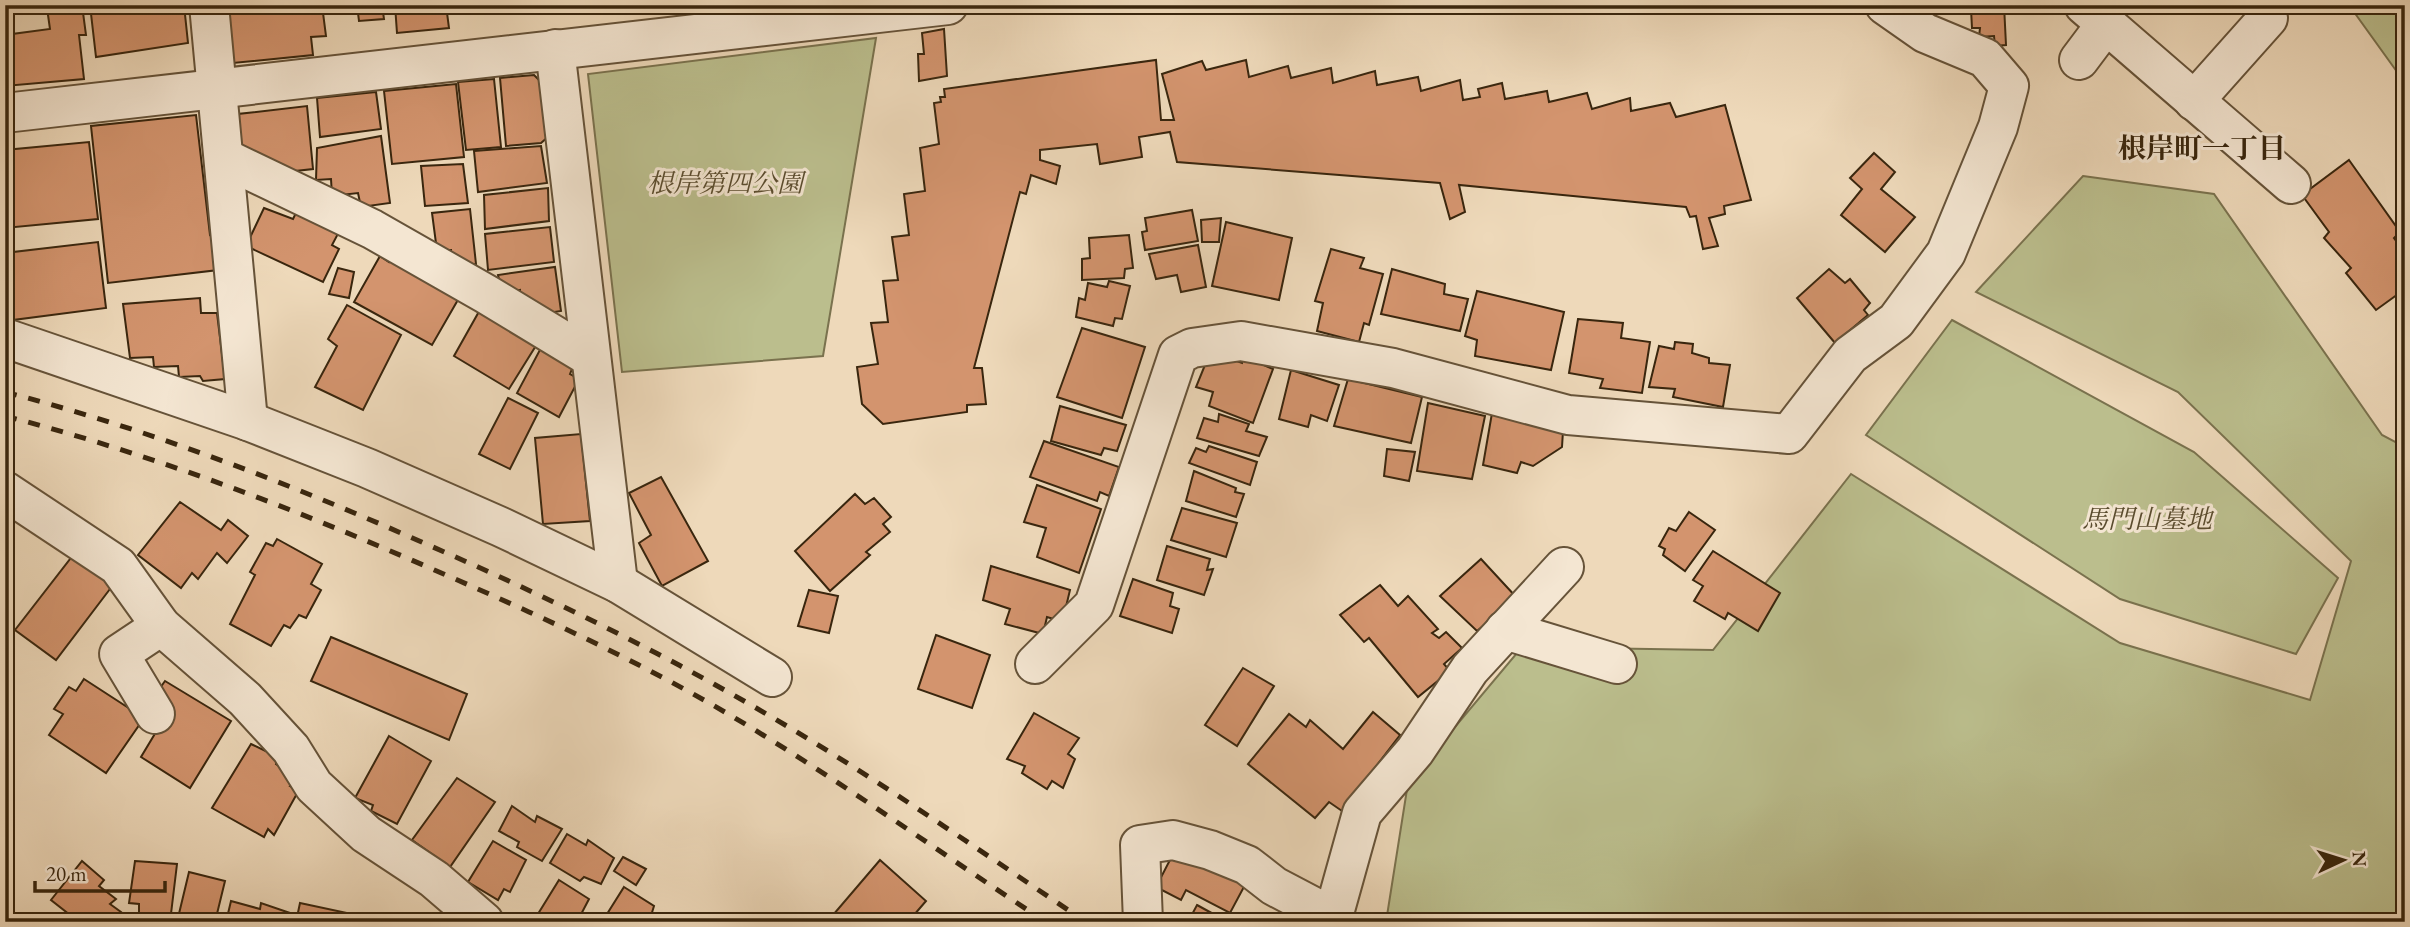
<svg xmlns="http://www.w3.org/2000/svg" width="2410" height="927" viewBox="0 0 2410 927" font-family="'EB Garamond','Noto Serif JP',serif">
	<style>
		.green { fill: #bbbe8d; stroke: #7a724e; stroke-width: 2 }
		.building { fill: #d3946e; stroke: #39260e; stroke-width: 2 }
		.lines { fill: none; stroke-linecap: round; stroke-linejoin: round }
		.minor-casing { stroke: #665339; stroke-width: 42 }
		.minor { stroke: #f4e6d2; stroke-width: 38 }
		.rail { stroke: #39260e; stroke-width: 5; stroke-dasharray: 12 12; stroke-linecap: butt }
		.labels { text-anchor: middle; stroke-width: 6; stroke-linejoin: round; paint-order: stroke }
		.park-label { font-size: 26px; font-style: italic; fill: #5a4c2e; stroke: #f4e6d2 }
		.neighbourhood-label { font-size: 28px; font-weight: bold; fill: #39260e; stroke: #f4e6d2 }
	</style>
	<rect width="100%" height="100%" fill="#eed9ba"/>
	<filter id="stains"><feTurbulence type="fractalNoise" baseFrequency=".00286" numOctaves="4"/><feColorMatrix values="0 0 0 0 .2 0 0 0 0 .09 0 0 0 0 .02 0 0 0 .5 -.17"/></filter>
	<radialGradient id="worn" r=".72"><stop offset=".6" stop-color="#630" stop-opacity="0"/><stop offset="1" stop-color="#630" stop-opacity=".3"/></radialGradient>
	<g class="green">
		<path d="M2349,5h56v78z"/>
		<path d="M876,38l-53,318 -201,16 -34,-298z"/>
		<path d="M2083,176l131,18 168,241 23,12v475h-1019l22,-139 114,-136 191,3 138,-176 269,169 190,57 41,-139 -173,-169 -202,-100z"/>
		<path d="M1952,320l242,132 144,126 -42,76 -176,-55 -254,-164z"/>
	</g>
	<g class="building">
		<path d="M66,5h16l4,30h-7l5,44 -79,7v-51l45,-6 -3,-21z"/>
		<path d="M90,5h94l4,38 -92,14z"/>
		<path d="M223,5h99l4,31 -15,1 2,18 -80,8z"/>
		<path d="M357,5h25l2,14 -25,2z"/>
		<path d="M395,5h51l3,23 -52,5z"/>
		<path d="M660,5h46l-46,5z"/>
		<path d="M1928,5h76l2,40 -11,1 -1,-10 -15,1 1,-9h-8l-1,-19 -43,4z"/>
		<path d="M944,29l3,47 -28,5 -1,-27h6l-2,-21z"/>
		<path d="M1156,60l5,60h13l-12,-46 40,-13 4,9 40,-10 3,17 39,-11 3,12 40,-10 2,15 42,-12 2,14 41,-8 3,14 39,-11 3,20 17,-3 -2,-8 24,-6 3,16 42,-8 2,11 38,-9 5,16 38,-11 1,13 39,-8 6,14 49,-12 26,95 -27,6 1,8 -16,4 9,28 -15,3 -7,-33 -6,1 -4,-10 -227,-22 6,27 -15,7 -10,-36 -263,-21 -7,-30 -31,5 3,20 -42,7 -3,-20 -57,6v10l20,6 -4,18 -25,-9 -5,19 -6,-2 -46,176h8l4,36 -19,1v7l-84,12 -21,-20 -5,-37 21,-3 -7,-41 17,-1 -5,-41 15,-1 -6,-43 17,-2 -5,-41 21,-3 -5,-43 19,-4 -5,-41 7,-1 -1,-5h5l-1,-8z"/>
		<path d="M534,75l9,9 6,52 -8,7 -35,3 -6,-68z"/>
		<path d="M494,79l7,68 -35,3 -8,-68z"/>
		<path d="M456,84l8,73 -72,7 -8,-73z"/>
		<path d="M376,92l5,37 -61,8 -3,-39z"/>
		<path d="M307,106l6,63 -27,3 -45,-21 -3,-37z"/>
		<path d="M196,115l14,120 5,-1 3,36 -110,13 -17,-157z"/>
		<path d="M381,136l9,67 -29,4 -3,-14 -26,3 -1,-17 -15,1 1,-32z"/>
		<path d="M89,142l9,77 -93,9v-78z"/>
		<path d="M541,146l6,37 -69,9 -4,-41z"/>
		<path d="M1874,153l21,19 -14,17 34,28 -30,35 -44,-37 21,-26 -12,-11z"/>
		<path d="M2349,160l51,72 -6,6 11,15v36l-29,21 -30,-37 5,-5 -27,-30 5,-6 -27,-37z"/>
		<path d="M463,164l5,39 -43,3 -4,-40z"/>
		<path d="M548,188l1,33 -64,8 -1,-34z"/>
		<path d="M264,208l29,11 5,-10 43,19 -9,17 7,4 -16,33 -77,-36z"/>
		<path d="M470,209l6,55 -10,1 -15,-5v-10l-14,1 -5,-38z"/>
		<path d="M1192,210l6,31 -53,9 -3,-18 5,-1 -2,-13z"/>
		<path d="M1221,218l-2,24h-17l-1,-22z"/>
		<path d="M1226,222l66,16 -13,62 -67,-14z"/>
		<path d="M550,227l4,35 -66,8 -3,-36z"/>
		<path d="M1129,235l4,33 -8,1 -1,9 -42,2v-21l8,-1 -1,-20z"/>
		<path d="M98,242l8,66 -101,13v-68z"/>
		<path d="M1198,245l8,42 -25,5 -4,-17 -21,4 -7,-25z"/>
		<path d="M1331,249l33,9 -4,10 23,6 -14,51 -5,-2 -5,19 -42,-11 6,-28 -8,-2z"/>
		<path d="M395,252l68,39 -31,54 -78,-43 26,-46 9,6z"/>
		<path d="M555,267l6,44 -20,3 -21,-17v-7l-14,2 -5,-4 -3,-13z"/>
		<path d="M338,268l16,4 -5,26 -20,-4z"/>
		<path d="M1392,269l53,15 -1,10 24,5 -8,32 -79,-17z"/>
		<path d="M1829,269l16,14 5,-4 20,24 -6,7 4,5 -33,28 -38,-45z"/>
		<path d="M1109,281l21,5 -8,33 -7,-1 -2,8 -37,-9 3,-19 6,2 3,-17 19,4z"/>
		<path d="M1477,291l87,21 -13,58 -76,-14 2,-16 -12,-4z"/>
		<path d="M200,298l1,15h16l8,66 -22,2 -3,-5 -21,1 -1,-11 -24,1 -1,-10 -23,1 -7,-54z"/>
		<path d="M347,305l54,30 -38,75 -48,-23 22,-41 -9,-7z"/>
		<path d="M481,308l56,36 -28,45 -55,-33z"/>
		<path d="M1578,319l45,4 -2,15 29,4 -8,51 -42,-5 3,-9 -34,-6z"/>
		<path d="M1082,328l63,19 -23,71 -65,-21z"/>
		<path d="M1675,342l18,2 -1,9 17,5v5l21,2 -7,42 -50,-10 2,-8 -26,-2 10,-41 15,3z"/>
		<path d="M542,346l32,18 -4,10 9,5 -20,38 -42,-24z"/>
		<path d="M1222,356l20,7 1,-7 30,13 -20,54 -44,-17 4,-14 -17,-5 11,-27 14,3z"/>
		<path d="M1291,370l48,15 -12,36 -16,-6 -3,12 -29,-8z"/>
		<path d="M1348,379l74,18 -11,46 -77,-17z"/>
		<path d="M508,398l30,15 -28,56 -31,-15z"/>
		<path d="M1428,403l57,13 -13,63 -55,-8z"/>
		<path d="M1060,406l66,19 -9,26 -13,-3 -3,7 -50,-14z"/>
		<path d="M1492,413l71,18 -1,16 -29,19 -12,-4 -4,11 -34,-8z"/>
		<path d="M1219,414l30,10 -3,7 21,6 -8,19 -62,-18 7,-20 14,4z"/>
		<path d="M581,434l9,87 -47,3 -8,-86z"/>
		<path d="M1044,441l75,26 -10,29 -9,-4 -3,9 -67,-24z"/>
		<path d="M1209,446l48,16 -7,23 -61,-22 7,-15 10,4z"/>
		<path d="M1387,449l28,3 -6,29 -25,-5z"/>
		<path d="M1194,471l42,17 -1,4 9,2 -8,23 -50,-16z"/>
		<path d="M661,477l47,84 -46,25 -23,-43 12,-8 -22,-42z"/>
		<path d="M1037,485l64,24 -22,64 -42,-16 9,-29 -22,-6z"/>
		<path d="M855,494l10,10 9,-6 17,19 -8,7 7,8 -24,20 4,3 -40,36 -35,-40z"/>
		<path d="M180,502l41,28 7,-10 20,16 -21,27 -10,-10 -19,26 -6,-6 -11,15 -43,-33z"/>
		<path d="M1182,508l55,15 -11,34 -55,-17z"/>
		<path d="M1689,512l26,18 -30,41 -22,-16 2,-6 -6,-3 10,-18 7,3z"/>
		<path d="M277,539l45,25 -11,20 10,6 -15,28 -7,-3 -9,13 -6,-3 -13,21 -41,-22 25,-49 -5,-3 16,-29 7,3z"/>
		<path d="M1167,546l43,13 -3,11 6,-1 -9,26 -47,-15z"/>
		<path d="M1713,551l67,42 -22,38 -30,-18 -3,6 -31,-18 9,-15 -10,-6z"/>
		<path d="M74,554l39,31 -57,75 -41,-30z"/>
		<path d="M1481,559l36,39 -40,33 -37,-35z"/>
		<path d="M991,566l79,24 -5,21 -8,9 -10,-3 -4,17 -38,-10 5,-15 -27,-9z"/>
		<path d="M1133,579l40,14 -3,13 9,3 -7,24 -52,-17z"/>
		<path d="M1380,585l18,21 10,-10 30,33 -6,4 7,5 7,-6 16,16 -18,16 6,7 -32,26 -49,-59 -5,4 -24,-27z"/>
		<path d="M809,590l29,6 -9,37 -31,-7z"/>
		<path d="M936,635l54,20 -18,53 -54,-19z"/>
		<path d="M331,637l136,57 -18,46 -138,-59z"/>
		<path d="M1243,668l31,18 -37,60 -32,-21z"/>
		<path d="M84,679l60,39 -38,55 -57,-38 14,-21 -9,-5 15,-22 7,4z"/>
		<path d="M165,681l66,40 -41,67 -49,-31 30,-50 -16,-12z"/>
		<path d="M1373,712l27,23 -58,76 -13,-9 -14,16 -67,-54 41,-50 17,13 4,-7 33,29z"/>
		<path d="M1034,713l45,25 -11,16 7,5 -12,29 -11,-7 -5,8 -25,-16 3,-7 -18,-7z"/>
		<path d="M389,736l42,25 -34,63 -26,-13 2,-6 -18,-7z"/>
		<path d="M251,744l27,13 -2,7 20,13 -6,9 9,4 -25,45 -6,-6 -4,8 -52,-29z"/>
		<path d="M5,752l6,3 -6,14z"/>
		<path d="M457,778l38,24 -45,65 -38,-27z"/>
		<path d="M512,806l23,16 2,-6 25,13 -20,32 -25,-14 2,-5 -20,-11z"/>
		<path d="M567,834l19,11 2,-5 26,18 -13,26 -17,-7 -4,4 -30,-18z"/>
		<path d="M493,841l33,19 -16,32 -6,-3 -6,11 -30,-18z"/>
		<path d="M1172,856l74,27 -16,30 -44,-23 -5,10 -25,-13z"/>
		<path d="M623,857l23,12 -10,16 -22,-14z"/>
		<path d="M880,860l46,41 -18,21h-81z"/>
		<path d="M82,861l22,19 -5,6 17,13 -6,5 11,8 -4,7 4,3h-42l-28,-22z"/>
		<path d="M135,861l42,3 -7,58h-31v-18l-10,-1z"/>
		<path d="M189,872l36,9 -10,41h-38z"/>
		<path d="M559,880l30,19 -12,23h-44z"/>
		<path d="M624,887l30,19 -4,13 5,3h-53z"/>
		<path d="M231,901l29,8 1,-6 29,10 -1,9h-63z"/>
		<path d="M300,903l47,10 -1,9h-50z"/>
		<path d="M1197,905l31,17h-40z"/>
		<path d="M1264,919l31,3h-32z"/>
	</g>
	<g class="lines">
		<g class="minor-casing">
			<g id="minor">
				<path d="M209,5l39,416"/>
				<path d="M2084,5l207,179"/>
				<path d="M555,49l63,534"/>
				<path d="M2079,60l27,-36"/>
				<path d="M2194,101l74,-83"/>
				<path d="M5,113l943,-108"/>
				<path d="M224,158l148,71 114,65 104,63"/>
				<path d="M5,338l243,83 119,47 134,59 117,56 154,94"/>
				<path d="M5,491l113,75 43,60 84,73 46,50 23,37 52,48 68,45 50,43"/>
				<path d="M1505,630l112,34"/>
				<path d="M1035,664l59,-59 84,-250 14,-7 49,-7 152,27 175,47 221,19 61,-79 46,-34 50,-68 52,-126 11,-41 -24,-28 -60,-25 -40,-28"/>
				<path d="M155,714l-36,-60 42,-28"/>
				<path d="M1333,917l29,-104 53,-62 55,-82 94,-102"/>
				<path d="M1143,922l-3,-77 33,-5 37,10 37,15 27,21 59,31 1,5"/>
			</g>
		</g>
		<use href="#minor" class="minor"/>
		<g class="rail">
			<path d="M5,392c142,37 278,89 412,148 122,53 243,111 358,179 107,63 208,134 311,203"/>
			<path d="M5,416c150,39 293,94 434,156 111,48 221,99 324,163 96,59 188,125 283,187"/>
		</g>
	</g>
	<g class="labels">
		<g class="park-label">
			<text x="725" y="192">根岸第四公園</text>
			<text x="2147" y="528">馬門山墓地</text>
		</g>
		<g class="neighbourhood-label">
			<text x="2202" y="158">根岸町一丁目</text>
		</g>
	</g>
	<rect width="2410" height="927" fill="none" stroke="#eed9ba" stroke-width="28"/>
	<rect x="7" y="7" width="2396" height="913" fill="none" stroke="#39260e" stroke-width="3.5"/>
	<rect x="14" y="14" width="2382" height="899" fill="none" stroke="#39260e" stroke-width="2"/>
	<g transform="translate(2343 860) rotate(86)" stroke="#f4e6d2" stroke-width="5" paint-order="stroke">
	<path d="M0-5L12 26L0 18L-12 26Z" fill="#39260e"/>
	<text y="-10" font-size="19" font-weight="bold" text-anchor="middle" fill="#39260e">N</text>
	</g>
	<path d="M35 881v10h130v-10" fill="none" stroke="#39260e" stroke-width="3.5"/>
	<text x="46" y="881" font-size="21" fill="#39260e" stroke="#f4e6d2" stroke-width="5" paint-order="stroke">20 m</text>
	<rect width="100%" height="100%" filter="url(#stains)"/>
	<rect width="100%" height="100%" fill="url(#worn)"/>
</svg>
